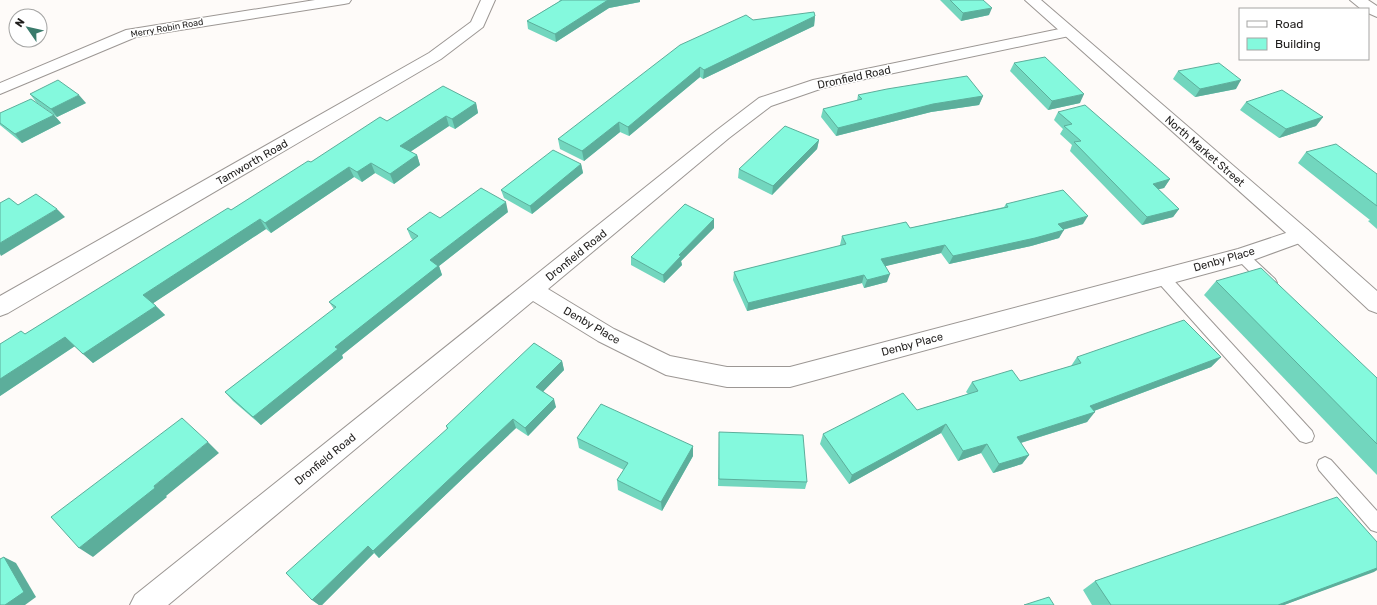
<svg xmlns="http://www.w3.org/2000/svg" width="1377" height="605" viewBox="0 0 1377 605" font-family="Rubik,sans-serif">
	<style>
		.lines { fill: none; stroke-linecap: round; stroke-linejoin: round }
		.service-casing { stroke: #9c9794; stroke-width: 2 }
		.minor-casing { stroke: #9c9794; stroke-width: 2 }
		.tertiary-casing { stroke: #9c9794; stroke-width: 2 }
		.service { fill: #fff; fill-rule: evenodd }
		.minor { fill: #fff; fill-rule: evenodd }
		.tertiary { fill: #fff; fill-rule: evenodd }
		.wall { fill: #72d6be }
		.shaded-wall { fill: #5cae9b }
		.building { fill: #84f9dd; stroke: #5cae9b }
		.labels { text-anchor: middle; stroke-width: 3; stroke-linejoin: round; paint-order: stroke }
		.far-street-label { font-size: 9px; fill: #1f1d1c; stroke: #fff }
		.street-label { font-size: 11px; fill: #1f1d1c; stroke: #fff }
	</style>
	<rect width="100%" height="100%" fill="#fefbf9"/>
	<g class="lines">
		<g class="service-casing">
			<g id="service">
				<path d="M1242,251l5,2 28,26 2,4 -2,4 -5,1 -5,-1 -28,-28 -2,-3 2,-3z"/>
				<path d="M1161,271l5,1 146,159 2,5 -2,5 -6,2 -6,-2 -144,-161 -2,-4 2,-4z"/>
				<path d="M1325,457l6,3 46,51v21l-6,-2 -52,-60 -2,-5 2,-5z"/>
			</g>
		</g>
		<g class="minor-casing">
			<g id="minor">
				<path d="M315,0h36l-2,3 -5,1 -208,33 -136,57v-11l126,-53z"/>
				<path d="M481,0h14l-12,27 -42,32 -433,254 -8,3v-20l429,-243 42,-31z"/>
				<path d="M1350,0h18l9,6v11l-9,-4v-4h-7z"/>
				<path d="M1069,27l5,2 3,3 -3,3 -251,53 -52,18 -42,32 -181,151 66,40 56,27 57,11h63l448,-118 63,-21 7,2 3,5 -3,5 -66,24 -452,123h-63l-61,-12 -68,-34 -65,-40 -365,304h-38l5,-10 582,-465 42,-32 54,-18z"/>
			</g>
		</g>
		<g class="tertiary-casing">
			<path id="tertiary" d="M1025,0h16l267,230 69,61v22l-8,-3 -75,-70z"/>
		</g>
		<use href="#service" class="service"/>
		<use href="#minor" class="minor"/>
		<use href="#tertiary" class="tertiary"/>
	</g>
	<g class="wall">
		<path d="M559,0h81v2l-31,6 -53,34 -28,-13 -1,-8 33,-20z"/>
		<path d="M940,0h43l6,15 -28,6z"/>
		<path d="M815,16l-1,10 -111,53 -3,-2 -71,59 -9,-4 -36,29 -24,-12 -2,-10 195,-119z"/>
		<path d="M1014,63l66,40 -32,7 -38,-39z"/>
		<path d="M1178,71l58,18 -41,8 -22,-18z"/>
		<path d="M30,94l56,9 -29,14 -21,-15z"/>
		<path d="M858,95l125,1 -4,9 -48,7 -95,24 -15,-19 2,-8 34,-8z"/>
		<path d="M1246,102l77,15 -7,9 -37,12 -39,-28z"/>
		<path d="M476,103l2,10 -23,16 -6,-3 -39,26 7,3 3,10 -26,19 -19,-11 -13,9 -8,-5 -83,56 -5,-4 -113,74 12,12 -72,48 -18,-17 -75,50v-52l25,-10 286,-172 76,-41z"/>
		<path d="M1058,112l112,67 -6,9 -6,1 21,20 -6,8 -31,8 -72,-74 2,-6 -12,-11 3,-5 -9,-9z"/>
		<path d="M0,113l54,2 7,8 -39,20 -22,-18z"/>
		<path d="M819,140l-2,9 -45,46 -34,-17 1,-9z"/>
		<path d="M1306,152l71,22v55l-9,-8 2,-1 -72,-57z"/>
		<path d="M581,164l2,9 -51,41 -28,-16 -3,-8z"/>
		<path d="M1006,204l77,20 -20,6 -4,8 -28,8 -82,18 -8,-11 -56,13 2,16 -23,6 -2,-5 -115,28 -14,-31 1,-8 106,-26v-1l2,-9 68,-8 94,-21z"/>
		<path d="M508,212l-69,54 3,9 -100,80 1,3 -82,67 -28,-24 -8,-9 109,-83 -5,-7 84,-62 -2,-2 -4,-9 33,-11z"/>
		<path d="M714,228l-33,33 1,4 -18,18 -33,-18v-8z"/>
		<path d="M1216,281l161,97v97l-173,-180z"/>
		<path d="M1077,357h144l-10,10 -117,44 -7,11 -66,21 8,12 -7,9 -29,9 -12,-20 -23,8 -17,-28 -92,51 -29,-40 3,-10 94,-24 51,-16 -2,-2 6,-10 48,-1 51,-15z"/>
		<path d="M562,361l2,9 -21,21 13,16 -28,29 -12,-8 -137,130 -5,-5 -52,52h-3l-7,-5 135,-171 -1,-3z"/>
		<path d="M719,432l88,50 -2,7 -87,-3z"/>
		<path d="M577,438l116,8v10l-31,55 -44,-21 -1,-10 7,-10 -45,-22z"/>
		<path d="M1377,542v28l-93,35h-192l-9,-15 12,-9z"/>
	</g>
	<g class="shaded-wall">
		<path d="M608,0h32v2l-31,6 -53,34 -1,-8z"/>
		<path d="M992,8l-3,7 -28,6 2,-8z"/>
		<path d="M815,16l-1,10 -111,53 1,-9z"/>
		<path d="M700,67v10l-71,59 -1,-9z"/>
		<path d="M1241,80l-5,9 -41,8 5,-8z"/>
		<path d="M1084,94l-4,9 -32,7 4,-9z"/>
		<path d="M79,95l7,8 -29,14 -6,-8z"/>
		<path d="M983,96l-4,9 -48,7 -95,24 2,-8 95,-24z"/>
		<path d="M476,103l2,10 -23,16 -3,-10z"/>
		<path d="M54,115l7,8 -39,20 -7,-9z"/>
		<path d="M446,116l3,10 -45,30 -4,-10z"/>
		<path d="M1323,117l-7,9 -37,12 7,-9z"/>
		<path d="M619,122l1,10 -36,29 -2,-10z"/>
		<path d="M819,140l-2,9 -45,46 1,-9z"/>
		<path d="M417,155l3,10 -26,19 -4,-10z"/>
		<path d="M371,163l4,10 -13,9 -5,-10z"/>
		<path d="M581,164l2,9 -51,41 -2,-8z"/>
		<path d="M349,167l5,10 -83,56 -6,-10z"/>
		<path d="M1170,179l-6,9 -17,4 6,-8z"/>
		<path d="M506,202l2,10 -69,54 3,9 -100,80 1,3 -82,67 -8,-8 82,-70 95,-87z"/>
		<path d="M57,209l8,8 -64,39 -1,-2v-11z"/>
		<path d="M1179,209l-6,8 -31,8 5,-8z"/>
		<path d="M1088,216l-5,8 -29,8 4,-8z"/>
		<path d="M260,219l6,10 -114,75 -9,-9z"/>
		<path d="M714,219v9l-33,33 1,4 -18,18 -1,-8 16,-20z"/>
		<path d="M1064,230l-5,8 -28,8 -82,18 4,-8z"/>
		<path d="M945,245l-4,8 -63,15 3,-9z"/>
		<path d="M890,274l-3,8 -23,6 3,-8z"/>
		<path d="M864,275l-2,8 -115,28 1,-8z"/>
		<path d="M156,306l9,9 -72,48 -10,-9z"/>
		<path d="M65,337l10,9 -75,50v-17z"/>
		<path d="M1221,357l-10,10 -128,48 7,-9z"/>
		<path d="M562,361l2,9 -25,26 -3,-9z"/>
		<path d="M554,399l2,8 -28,29 -3,-8z"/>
		<path d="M1095,412l-8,10 -77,24 7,-9z"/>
		<path d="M513,419l3,9 -137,130 -6,-7z"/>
		<path d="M946,424l-5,9 -92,51 3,-9z"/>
		<path d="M208,442l11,11 -53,43 1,1 -74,60 -14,-9 75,-62z"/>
		<path d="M987,444l-6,9 -23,8 5,-10z"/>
		<path d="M693,446v10l-31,55 -1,-9z"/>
		<path d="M1029,455l-7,9 -29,9 6,-9z"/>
		<path d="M368,546l6,7 -52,52h-3l-7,-5z"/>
		<path d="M4,557l12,6 20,34 -11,8h-20z"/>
		<path d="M1377,568v2l-3,2 -90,33h-6z"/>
	</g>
	<g class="building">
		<path d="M562,0h46l-53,34 -28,-13z"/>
		<path d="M950,0h33l9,8 -29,5z"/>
		<path d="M814,12l1,4 -111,54 -4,-3 -72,60 -9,-5 -37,29 -24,-12 122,-94 66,-30 7,5z"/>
		<path d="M1045,57l39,37 -32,7 -38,-38z"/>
		<path d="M1219,63l22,17 -41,9 -22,-18z"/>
		<path d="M967,76l16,20 -50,8 -95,24 -15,-19 39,-10 -4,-4 29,-6z"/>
		<path d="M58,80l21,15 -28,14 -21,-15z"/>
		<path d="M443,86l33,17 -24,16 -6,-3 -46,30 17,9 -27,19 -19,-11 -14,9 -8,-5 -84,56 -5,-4 -117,76 13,11 -73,48 -18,-17 -65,42v-35l21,-13 4,3 203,-126 3,2 77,-49 3,1 69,-45 7,4z"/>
		<path d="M1282,90l41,27 -37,12 -40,-27z"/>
		<path d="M31,99l23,16 -39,19 -15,-11v-10z"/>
		<path d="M1085,105l85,74 -17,5 26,25 -32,8 -73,-75 7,-1 -17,-15 8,-2 -14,-12z"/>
		<path d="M785,126l34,14 -46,46 -34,-17z"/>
		<path d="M1336,144l41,30v32l-71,-54z"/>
		<path d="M553,150l28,14 -51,42 -29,-16z"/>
		<path d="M481,188l25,14 -76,58 8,6 -103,81 3,2 -85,68 -28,-25 111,-85 -7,-5 89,-66 -11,-7 23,-17 10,6z"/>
		<path d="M1063,190l25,26 -30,8 6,6 -29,8 -82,18 -8,-11 -64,14 9,15 -23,6 -3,-5 -116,28 -14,-31 112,-28 -4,-8 64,-14 4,6 98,-21 -2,-3z"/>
		<path d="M36,194l21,15 -57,34v-40l9,-5 9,7z"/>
		<path d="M685,204l29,15 -35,36 2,1 -18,19 -32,-18z"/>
		<path d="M1261,268l116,110v66l-161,-163z"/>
		<path d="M1184,320l37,37 -131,49 5,6 -78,25 12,18 -30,9 -12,-20 -24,7 -17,-27 -94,51 -29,-41 80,-41 14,17 61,-19 -6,-9 40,-12 8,11 61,-18 -4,-6z"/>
		<path d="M534,343l28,18 -26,26 18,12 -29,29 -12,-9 -140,132 -5,-5 -56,54 -26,-27 162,-145 -2,-2z"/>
		<path d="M601,404l92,42 -32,56 -44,-22 11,-17 -51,-25z"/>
		<path d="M182,418l26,24 -54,44 1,2 -76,60 -28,-31z"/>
		<path d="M719,432l84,3 4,47 -88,-3z"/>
		<path d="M1337,497l40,45v26l-99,37h-167l-16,-24z"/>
		<path d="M4,557l20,35 -19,13h-5v-46z"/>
		<path d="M1049,597l5,8h-30z"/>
	</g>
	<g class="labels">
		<g class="far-street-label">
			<text transform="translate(167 28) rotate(-10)" y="3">Merry Robin Road</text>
		</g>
		<g class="street-label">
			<text transform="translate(854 77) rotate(-12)" y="4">Dronfield Road</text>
			<text transform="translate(1205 151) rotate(41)" y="4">North Market Street</text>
			<text transform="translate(252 162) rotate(-30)" y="4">Tamworth Road</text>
			<text transform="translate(576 255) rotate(-39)" y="4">Dronfield Road</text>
			<text transform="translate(1224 259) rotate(-16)" y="4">Denby Place</text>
			<text transform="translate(592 325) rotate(30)" y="4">Denby Place</text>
			<text transform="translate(912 344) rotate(-15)" y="4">Denby Place</text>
			<text transform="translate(325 459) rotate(-39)" y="4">Dronfield Road</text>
		</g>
	</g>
	<rect x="1239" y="8" width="130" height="52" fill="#ffffff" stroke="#a5a5a4"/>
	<rect x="1247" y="21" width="20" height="6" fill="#ffffff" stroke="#a5a5a4"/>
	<text x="1275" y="28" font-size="12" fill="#1f1d1c">Road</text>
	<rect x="1247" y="38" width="20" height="12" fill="#84f9dd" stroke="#a5a5a4"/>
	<text x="1275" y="48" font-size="12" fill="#1f1d1c">Building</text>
	<g transform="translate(28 28) rotate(304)"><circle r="19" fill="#ffffff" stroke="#a5a5a4"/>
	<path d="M0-3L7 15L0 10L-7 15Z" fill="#3a7b6c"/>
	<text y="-6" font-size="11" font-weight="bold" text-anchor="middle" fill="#1f1d1c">N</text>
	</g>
</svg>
